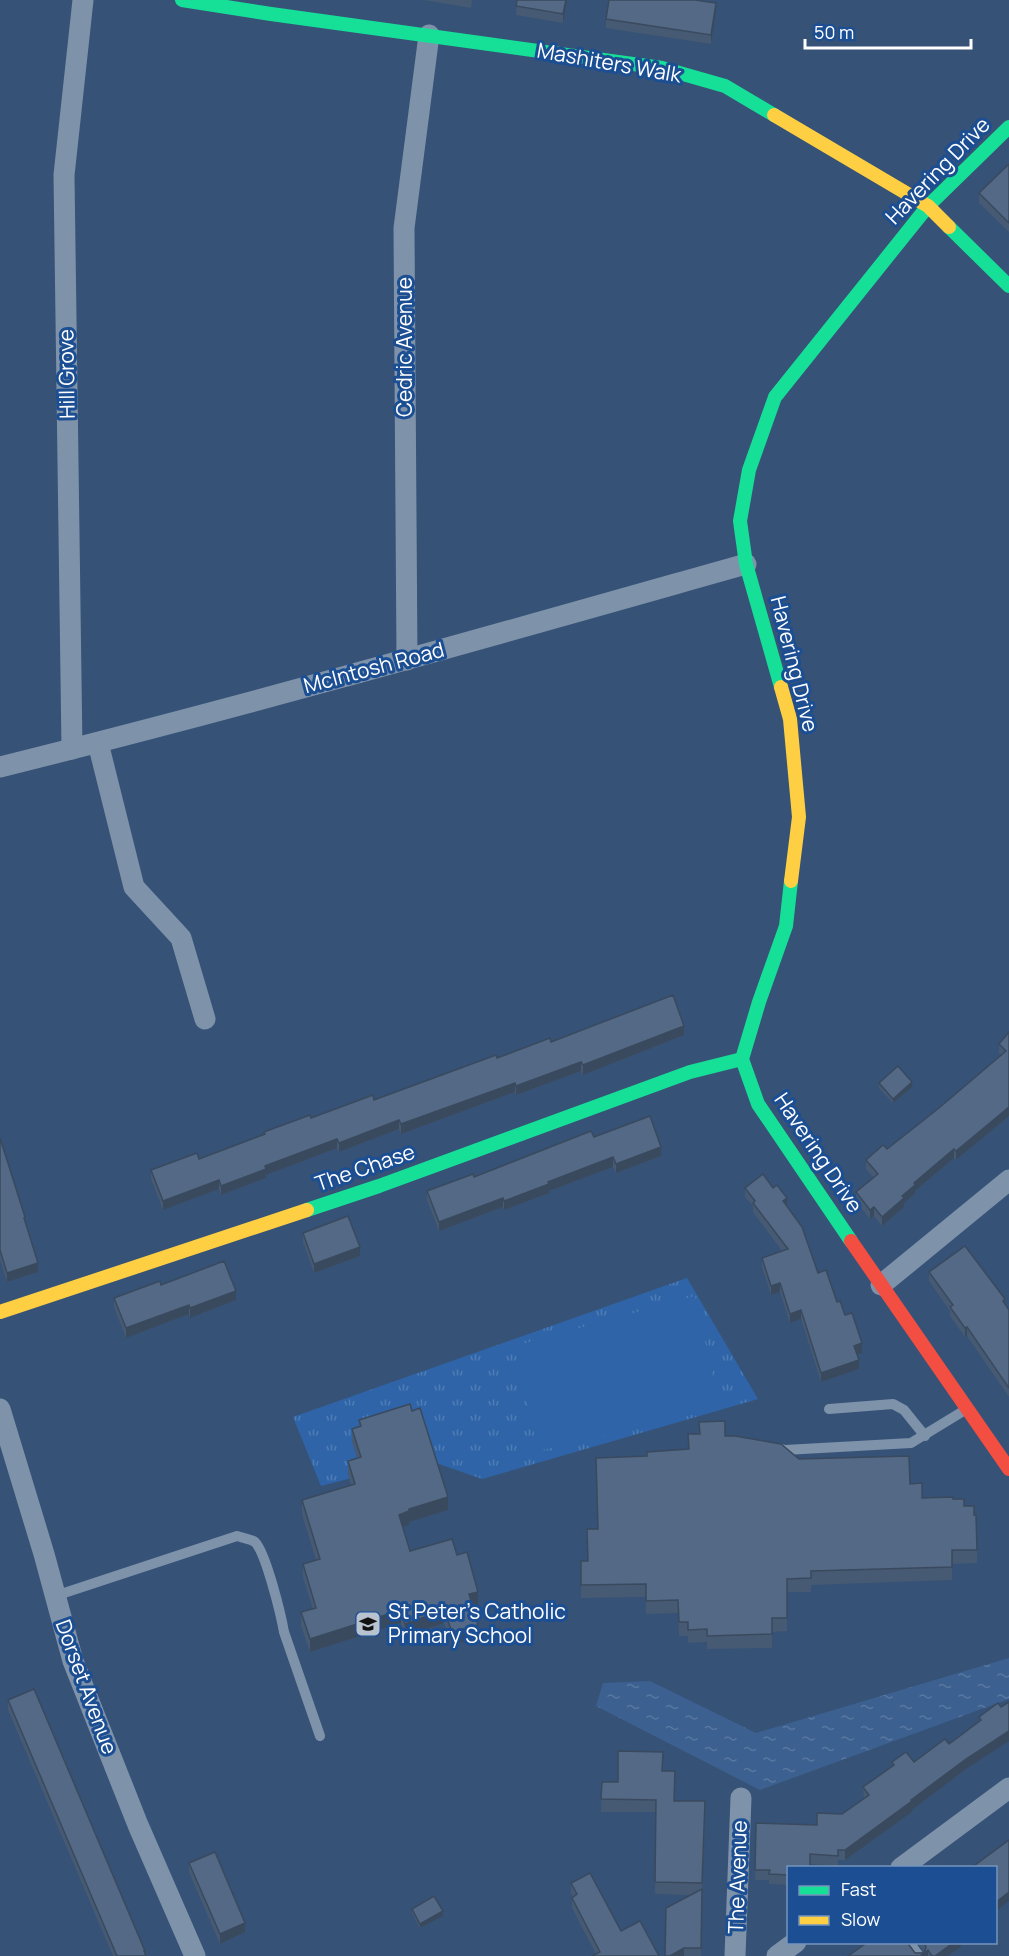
<svg xmlns="http://www.w3.org/2000/svg" width="1009" height="1956" viewBox="0 0 1009 1956" font-family="Manrope,sans-serif">
	<style>
		.park { fill: url(#park-tufts) }
		.pitch { fill: #2f65a8 }
		.water { fill: url(#water-ripples) }
		.lines { fill: none; stroke-linecap: round; stroke-linejoin: round }
		.lane { stroke: #7e92aa; stroke-width: 10 }
		.street { stroke: #7e92aa; stroke-width: 21 }
		.fast { stroke: #16e098; stroke-width: 14 }
		.slow { stroke: #ffcf43; stroke-width: 14 }
		.jam { stroke: #f24e42; stroke-width: 14 }
		.wall { fill: #475a73 }
		.shaded-wall { fill: #3a4a5e }
		.building { fill: #536986; stroke: #3a4a5e; stroke-width: 1.5 }
		.labels { text-anchor: middle; stroke-width: 6; stroke-linejoin: round; paint-order: stroke }
		.street-label { font-size: 21px; fill: #fff; stroke: #1b4e92 }
		.poi-label { font-size: 21px; fill: #fff; stroke: #1b4e92; text-anchor: start }
	</style>
	<defs>
		<pattern id="park-tufts" width="24" height="20" patternUnits="userSpaceOnUse" patternTransform="scale(1.5)"><rect width="24" height="20" fill="#2f65a8"/><path d="M3 7l-1-3M5 7V3M7 7l1-3M15 17l-1-3M17 17v-4M19 17l1-3" fill="none" stroke="#4e7cb5"/></pattern>
		<pattern id="water-ripples" width="26" height="14" patternUnits="userSpaceOnUse" patternTransform="scale(1.5)"><rect width="26" height="14" fill="#3c6090"/><path d="M2 4q2-2 4 0t4 0M15 11q2-2 4 0t4 0" fill="none" stroke="#5978a1"/></pattern>
	</defs>
	<rect width="100%" height="100%" fill="#365277"/>
	<path class="park" d="M687,1278l71,121 -276,80 -57,-20 -104,27 -28,-69z"/>
	<path class="pitch" d="M695,1296l25,112 -182,43 -23,-105z"/>
	<path class="water" d="M1009,1658v41l-249,91 -164,-84 7,-23 47,-2 106,52z"/>
	<g class="lines">
		<g class="lane">
			<path d="M829,1409l64,-5 11,6 21,26"/>
			<path d="M774,1448l11,2 126,-7 54,-33"/>
			<path d="M55,1596l182,-60c6,2 14,3 18,6 11,11 26,73 29,90l36,104"/>
			<path d="M909,1942l10,14"/>
		</g>
		<g class="street">
			<path d="M407,660l-3,-432 25,-193"/>
			<path d="M98,743l36,144 47,51 24,81"/>
			<path d="M72,749l-8,-574 19,-175"/>
			<path d="M0,767c250,-62 498,-133 746,-203"/>
			<path d="M881,1285l128,-105"/>
			<path d="M0,1409l44,145 29,107 65,164 57,131"/>
			<path d="M901,1868l108,-80"/>
			<path d="M735,1956l6,-158"/>
			<path d="M777,1956l19,-14"/>
		</g>
		<g class="fast">
			<path d="M182,0l89,14 391,54 63,18 49,29"/>
			<path d="M949,227l60,59"/>
			<path d="M781,687l-35,-123 -6,-43 9,-51 26,-73 153,-191 81,-79"/>
			<path d="M791,881l-5,45 -27,76 -17,57 16,45 93,137"/>
			<path d="M307,1210l72,-24 311,-114 52,-13"/>
		</g>
		<g class="slow">
			<path d="M774,115l154,91 21,21"/>
			<path d="M781,687l9,32 9,98 -8,64"/>
			<path d="M0,1312l307,-102"/>
		</g>
		<path class="jam" d="M851,1241l158,228"/>
	</g>
	<g class="wall">
		<path d="M424,0h48l-1,8z"/>
		<path d="M517,0h50l-4,23 -47,-8z"/>
		<path d="M716,12l-5,32 -105,-16v-9z"/>
		<path d="M1009,164v68l-30,-29v-10z"/>
		<path d="M1009,1032v84l-53,44 -2,-2 -39,33v3l-11,9v4l-22,19 -8,-10 -4,3 -14,-17v-10l18,-14 -8,-9v-9l21,-11 52,-41 62,-53 -2,-2v-9z"/>
		<path d="M684,1035l-101,40 -2,-4 -65,24 -1,-3 -114,42 -2,-5 -60,23 -2,-4 -71,27v3l-45,17 -2,-6 -56,21 -12,-31v-9l48,-11 65,-24v-3l110,-32 123,-42 54,-16z"/>
		<path d="M879,1083l33,4 -19,16 -14,-15z"/>
		<path d="M594,1137l67,19 -45,17 -3,-6 -64,24v2l-45,17 -1,-3 -64,24 -12,-31v-9z"/>
		<path d="M0,1138l38,134 -31,10 -7,-23z"/>
		<path d="M745,1188l42,19 31,66 27,42 17,38 -5,1 2,15 -38,13 -20,-63 -11,4 -10,-31 -9,3 -9,-28v-9l20,-7 -29,-39v-6l-8,-9z"/>
		<path d="M303,1233l57,23 -46,17 -11,-31z"/>
		<path d="M929,1272l76,32 4,6v87l-42,-61 -2,1 -15,-21v-5l-21,-30z"/>
		<path d="M161,1285l75,15 -46,18 -1,-4 -63,24 -12,-31v-9z"/>
		<path d="M412,1411l36,99 -39,12v3l-7,2 8,24 47,4 21,50 -5,2 5,31 -26,7 -8,-22 -39,14 -4,-14 -91,29 -9,-26v-14l12,-3 -10,-32v-13l13,-4 -14,-46v-14l49,-15 -3,-11v-13l9,-3 -5,-16v-13l7,-2v-7z"/>
		<path d="M699,1422l26,14 74,23 111,25 12,14 31,1 11,7 13,44v13l-25,1v16l-141,5v7h-24v39l-15,1v16l-65,1v-7l-19,1v-7h-9l-1,-23 -32,1v-17l-65,1v-37h6l60,-105 41,-6 11,-16z"/>
		<path d="M8,1700l137,254 1,2h-33l-105,-246z"/>
		<path d="M998,1703l-32,66 -54,41v2l-67,48h-7v6l-28,-2 -21,4v17l-20,-1v-4h-14l1,-57 61,2 25,-11 22,-15 -1,-12 29,-21v-4h22l35,-18 30,-22v-5z"/>
		<path d="M663,1771l11,30 31,13 -3,81 -1,61h-36l25,-61 -35,-1 1,-82h-55l1,-30h16z"/>
		<path d="M189,1863l56,69 -25,12 -31,-72z"/>
		<path d="M571,1883l50,48 38,25 -63,-2 -24,-46v-10l1,-1 -2,-4z"/>
		<path d="M412,1909l31,7 -23,12 -8,-15z"/>
		<path d="M917,1942h44v5l-13,9h-100l67,-3 9,-1z"/>
	</g>
	<g class="shaded-wall">
		<path d="M566,0h1l-4,23v-9z"/>
		<path d="M716,3v9l-5,32v-9z"/>
		<path d="M684,1026v9l-101,40v-10z"/>
		<path d="M581,1062v9l-65,24v-9z"/>
		<path d="M912,1082v5l-19,16v-4z"/>
		<path d="M515,1083v9l-114,42v-10z"/>
		<path d="M1009,1107v9l-53,44v-9z"/>
		<path d="M399,1120v9l-60,23v-9z"/>
		<path d="M337,1139v9l-71,27v3l-45,17v-9l44,-20z"/>
		<path d="M661,1147v9l-45,17v-9z"/>
		<path d="M954,1149v9l-39,33v3l-11,9v4l-22,19v-9l32,-34z"/>
		<path d="M613,1157v10l-64,24v2l-45,17v-9l44,-19z"/>
		<path d="M219,1180v9l-56,21v-9z"/>
		<path d="M503,1198v9l-64,24v-9z"/>
		<path d="M787,1198v9l-4,-6z"/>
		<path d="M874,1207v9l-4,3v-9z"/>
		<path d="M360,1247v9l-46,17v-9z"/>
		<path d="M38,1263v9l-31,10v-9z"/>
		<path d="M780,1283v9l-9,3v-9z"/>
		<path d="M236,1291v9l-46,18v-10z"/>
		<path d="M189,1305v9l-63,24v-10z"/>
		<path d="M801,1310v9l-11,4v-9z"/>
		<path d="M967,1327v9l-2,1v-9z"/>
		<path d="M862,1343v10l-8,2v-9z"/>
		<path d="M859,1360v9l-38,13v-9z"/>
		<path d="M448,1497v13l-39,12v3l-10,3v-13l10,-6z"/>
		<path d="M478,1592v13l-9,3v-14z"/>
		<path d="M401,1610v13l-91,29v-13z"/>
		<path d="M444,1610v13l-39,14v-13z"/>
		<path d="M478,1625v13l-26,7v-13z"/>
		<path d="M1009,1731v10l-43,28 -54,41v2l-67,48v-10l121,-91z"/>
		<path d="M1009,1892v9l-13,10v-9z"/>
		<path d="M443,1911v5l-23,12v-4z"/>
		<path d="M245,1923v9l-25,12v-10z"/>
		<path d="M954,1942h7v5l-13,9h-13z"/>
		<path d="M684,1948v8h-14z"/>
		<path d="M928,1950v6h-8z"/>
	</g>
	<g class="building">
		<path d="M517,0h49l-3,14 -47,-8z"/>
		<path d="M609,0h86l21,3 -5,32 -105,-16z"/>
		<path d="M1009,164v59l-30,-30z"/>
		<path d="M673,995l11,31 -101,39 -2,-3 -65,24 -1,-3 -114,41 -2,-4 -60,23 -2,-4 -72,27 1,3 -45,17 -2,-6 -56,21 -12,-31 46,-17 2,6 66,-25 -1,-2 46,-17 1,3 62,-23 1,5 122,-45 1,3 53,-20 1,4z"/>
		<path d="M1009,1032v75l-53,44 -2,-2 -40,34 1,2 -13,11 2,2 -22,19 -8,-10 -4,3 -14,-18 22,-18 -12,-14 17,-15 4,4 52,-41 67,-57 -7,-7z"/>
		<path d="M898,1066l14,16 -19,17 -14,-16z"/>
		<path d="M650,1116l11,31 -45,17 -3,-7 -65,25 1,2 -45,17 -1,-3 -64,24 -12,-31 46,-17 1,3 117,-46 3,6z"/>
		<path d="M0,1138l25,79 -1,1 14,45 -31,10 -7,-23z"/>
		<path d="M763,1174l10,14 4,-3 10,13 -4,3 19,26 16,46 8,-3 11,32 3,-1 5,14 7,-2 10,30 -8,3 5,14 -38,13 -20,-63 -11,4 -10,-31 -9,3 -9,-28 26,-9 -35,-46 2,-2 -10,-13z"/>
		<path d="M348,1216l12,31 -46,17 -11,-31z"/>
		<path d="M965,1246l40,53 -2,2 6,9v78l-42,-61 -2,1 -15,-21 3,-2 -24,-33z"/>
		<path d="M224,1261l12,30 -46,17 -1,-3 -63,23 -12,-30 46,-17 1,4z"/>
		<path d="M410,1404l2,7 8,-3 28,89 -39,12v2l-10,4 11,36 42,-12 5,16 10,-3 11,40 -9,2 9,31 -26,7 -8,-22 -39,14 -4,-14 -91,29 -9,-27 15,-4 -13,-44 17,-5 -18,-59 53,-16 -7,-23 13,-4 -9,-28 9,-3 -2,-6z"/>
		<path d="M725,1421v15h10l46,8 18,15 110,-3 1,28 12,-1v15l31,-1v2h11v7h10v9h2l1,35h-25v17l-141,4v7l-24,1v39h-15v16l-65,2v-7l-19,1v-8h-9l-1,-22 -32,1v-17l-65,1v-24h7l-1,-32h11l-2,-71 51,-2v-4l42,-3 -1,-15h12l-1,-12z"/>
		<path d="M34,1689l111,262h-1l2,5h-29l-109,-256z"/>
		<path d="M1009,1702v29l-43,28 -55,41 1,1 -67,49h-7v6l-28,-2v14h-21v7l-20,-1 1,-4h-15l1,-47 61,2v-12l25,1 27,-19 -6,-8 31,-22 -2,-3 14,-10 8,10 31,-23 4,5 32,-24 -2,-3 19,-14 3,4z"/>
		<path d="M618,1751l45,1 -1,19h13l-1,30h31l-3,82 -47,-1 1,-82 -55,-1 1,-17h16z"/>
		<path d="M1009,1840v52l-13,10v-34h-25z"/>
		<path d="M215,1852l30,71 -25,11 -31,-71z"/>
		<path d="M590,1873l31,58 19,-10 19,35h-67l8,-4 -28,-54 5,-4 -6,-11z"/>
		<path d="M702,1889l-1,59h-17l-14,8h-5l1,-48z"/>
		<path d="M434,1896l9,15 -23,13 -8,-15z"/>
		<path d="M868,1942h39l8,11h9l2,-6 -2,-5h30l-19,14h-3l-4,-6 -8,6h-72z"/>
	</g>
	<defs>
		<g id="school-square" transform="scale(1.35)"><rect x="-9" y="-9" width="18" height="18" rx="4" fill="#b9c2cf" stroke="#1b4e92"/><path d="M0-5L7-2L0 1L-7-2ZM-4 1L0 2.5L4 1V4Q0 6-4 4Z" fill="#111"/></g>
	</defs>
	<g fill-rule="evenodd">
		<use href="#school-square" x="368" y="1624"/>
	</g>
	<g class="labels">
		<g class="street-label">
			<text transform="translate(609 63) rotate(10)" y="7">Mashiters Walk</text>
			<text transform="translate(938 171) rotate(-46)" y="7">Havering Drive</text>
			<text transform="translate(405 347) rotate(-90)" y="7">Cedric Avenue</text>
			<text transform="translate(67 374) rotate(-91)" y="7">Hill Grove</text>
			<text transform="translate(794 664) rotate(76)" y="7">Havering Drive</text>
			<text transform="translate(374 668) rotate(-15)" y="7">McIntosh Road</text>
			<text transform="translate(818 1153) rotate(56)" y="7">Havering Drive</text>
			<text transform="translate(365 1168) rotate(-19)" y="7">The Chase</text>
			<text transform="translate(86 1687) rotate(70)" y="7">Dorset Avenue</text>
			<text transform="translate(738 1877) rotate(-88)" y="7">The Avenue</text>
		</g>
		<g class="poi-label">
			<text x="388" y="1619">St Peter's Catholic<tspan x="388" dy="24">Primary School</tspan></text>
		</g>
	</g>
	<rect x="787" y="1866" width="210" height="78" fill="#1b4e92" stroke="#7695be" stroke-width="1.5"/>
	<rect x="799" y="1886" width="30" height="9" fill="#16e098" stroke="#7695be" stroke-width="1.5"/>
	<text x="841" y="1896" font-size="18" fill="#ffffff">Fast</text>
	<rect x="799" y="1916" width="30" height="9" fill="#ffcf43" stroke="#7695be" stroke-width="1.5"/>
	<text x="841" y="1926" font-size="18" fill="#ffffff">Slow</text>
	<path d="M805 39v9h166v-9" fill="none" stroke="#ffffff" stroke-width="3"/>
	<text x="814" y="39" font-size="18" fill="#ffffff" stroke="#1b4e92" stroke-width="4.5" paint-order="stroke">50 m</text>
</svg>
